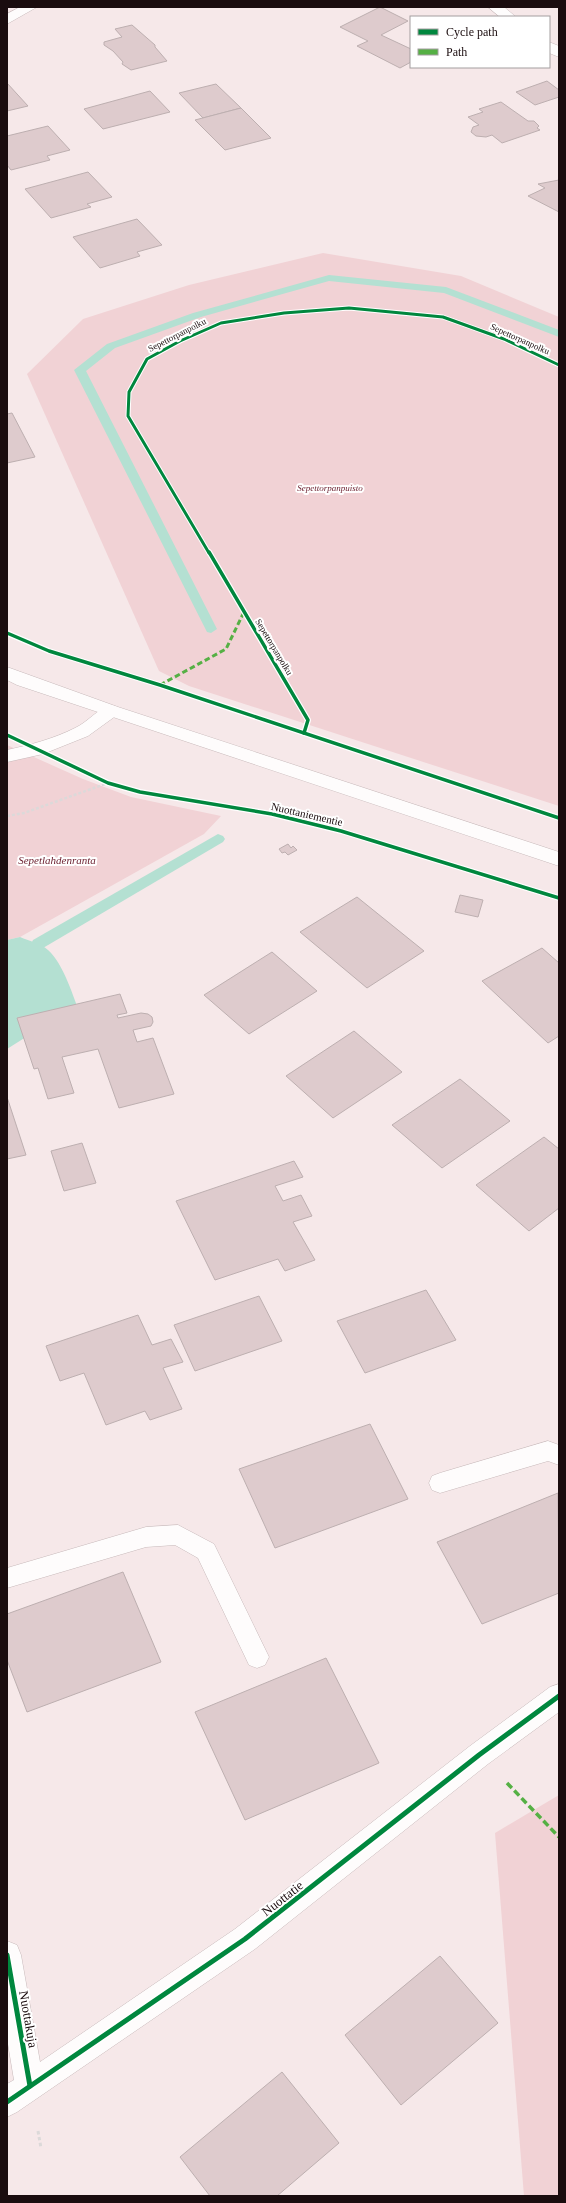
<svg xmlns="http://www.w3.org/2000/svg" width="566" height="2203" viewBox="0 0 566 2203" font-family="'Times New Roman',serif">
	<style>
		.green { fill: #f1d2d5 }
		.water { fill: #b4e0d2 }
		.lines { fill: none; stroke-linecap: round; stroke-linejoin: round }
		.stream { fill: #b4e0d2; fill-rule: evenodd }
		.building { fill: #decbcd; stroke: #bdafb0 }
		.lane-casing { stroke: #c8babb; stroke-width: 1 }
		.street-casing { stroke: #c8babb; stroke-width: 1 }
		.secondary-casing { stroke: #c8babb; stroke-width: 1 }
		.path-far1 { stroke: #dcd9d9; stroke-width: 2.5; stroke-dasharray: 3 2; stroke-linecap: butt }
		.path { stroke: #dcd9d9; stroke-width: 3; stroke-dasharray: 3.5 2.5; stroke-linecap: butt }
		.lane { fill: #fefcfc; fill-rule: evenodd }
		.street { fill: #fefcfc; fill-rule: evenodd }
		.secondary { fill: #fefcfc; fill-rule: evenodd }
		.quiet-far1 { stroke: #55b044; stroke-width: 3; stroke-dasharray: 5.5 3; stroke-linecap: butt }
		.quiet { stroke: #55b044; stroke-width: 3.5; stroke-dasharray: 7 3.5; stroke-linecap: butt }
		.cycleway-far2-casing { stroke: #fff; stroke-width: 5 }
		.cycleway-far1-casing { stroke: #fff; stroke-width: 6 }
		.cycleway-casing { stroke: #fff; stroke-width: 8 }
		.cycleway-far2 { stroke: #00873e; stroke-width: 3 }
		.cycleway-far1 { stroke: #00873e; stroke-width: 3.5 }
		.cycleway { stroke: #00873e; stroke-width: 5 }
		.labels { text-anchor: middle; stroke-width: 4; stroke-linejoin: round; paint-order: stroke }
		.far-street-label { font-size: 9px; fill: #1a0c0e; stroke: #fff }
		.far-park-label { font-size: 9px; font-style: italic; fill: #6e2433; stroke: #fff }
		.street-label { font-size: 11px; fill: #1a0c0e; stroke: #fff }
		.park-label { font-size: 11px; font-style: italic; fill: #6e2433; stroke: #fff }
		.near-street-label { font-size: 13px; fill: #1a0c0e; stroke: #fff }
	</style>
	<rect width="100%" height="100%" fill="#f6e8e9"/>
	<g class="green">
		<path d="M323,253l138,23 98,41v489l-370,-120 -30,-15 -132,-297 56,-55 106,-34z"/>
		<path d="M7,745l76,34 48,18 90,19 -17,18 -184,103 -13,3z"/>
		<path d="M559,1795v401h-35l-29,-363z"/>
	</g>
	<path class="water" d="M20,937c9,4 20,6 28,13 17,15 27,53 36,74l-58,13 -19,12v-109z"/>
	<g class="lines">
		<g class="stream">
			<path d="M329,275l117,12 113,43v7l-115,-44 -115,-12 -128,36 -86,31 -29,23 131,258 -6,4 -4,-1 -133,-262 33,-26 86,-31z"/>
			<path d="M218,834l5,2 2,3 -2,3 -180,106h-10l-2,-4 2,-4z"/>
		</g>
	</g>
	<g class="building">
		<path d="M380,7l28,14 -27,14 30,14v13l-11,6 -43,-22 11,-5 -28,-14z"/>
		<path d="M132,25l23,20v2l12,14 -36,9 -9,-6 1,-2 -10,-11 -9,-6v-3l18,-5 -7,-8z"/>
		<path d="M547,81l12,9v7l-24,8 -19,-13z"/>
		<path d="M7,83l21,23 -21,5z"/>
		<path d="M216,84l25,24 -38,10 -24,-25z"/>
		<path d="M150,91l20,21 -67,17 -19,-20z"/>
		<path d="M501,102l27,19h6l5,5 -2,2 3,2 -38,13 -10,-8 -6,2 -10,-1 -5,-4 2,-5 6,-2 -11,-8 15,-5 -4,-3z"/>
		<path d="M241,108l30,30 -46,12 -30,-30z"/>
		<path d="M48,126l22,24 -23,6 3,4 -39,10 -4,-5v-29z"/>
		<path d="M88,172l24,25 -25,7 4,3 -40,11 -26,-29z"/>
		<path d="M559,180v32l-31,-16 17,-8 -7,-4z"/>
		<path d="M137,219l25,26 -25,7 3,4 -40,12 -27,-31z"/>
		<path d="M12,413l23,44 -28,6v-49z"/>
		<path d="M288,844l3,4 2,-2 4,4 -9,5 -3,-3 -3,1 -3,-4z"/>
		<path d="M460,895l23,5 -5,17 -23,-5z"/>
		<path d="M357,897l67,54 -57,37 -67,-56z"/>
		<path d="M542,948l17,15v73l-11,7 -66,-62z"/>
		<path d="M272,952l45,39 -68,43 -45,-39z"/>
		<path d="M120,994l7,19 -10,2 1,3 23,-5 7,1 4,3 1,5 -2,4 -18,4 4,12 16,-4 21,56 -55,14 -21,-59 -36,8 12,36 -26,6 -10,-31 -4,1 -17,-51z"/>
		<path d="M354,1031l48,41 -69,46 -47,-42z"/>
		<path d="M460,1079l50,42 -68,47 -50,-43z"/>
		<path d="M7,1097l19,58 -19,4z"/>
		<path d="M544,1137l15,12v59l-30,23 -53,-46z"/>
		<path d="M82,1143l14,40 -32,8 -13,-40z"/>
		<path d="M294,1161l9,16 -28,9 8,15 18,-6 11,21 -19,6 22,38 -30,11 -7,-12 -63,21 -39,-79z"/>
		<path d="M426,1290l30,50 -91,33 -28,-52z"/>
		<path d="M259,1296l23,45 -87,30 -21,-46z"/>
		<path d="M138,1315l14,30 19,-6 12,23 -20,6 19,41 -32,11 -5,-9 -39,14 -22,-52 -24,8 -14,-35z"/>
		<path d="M370,1424l38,75 -133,49 -36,-79z"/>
		<path d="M558,1493l1,100 -77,31 -45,-82z"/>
		<path d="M123,1572l38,90 -134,50 -20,-52v-46z"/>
		<path d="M326,1658l53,105 -134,57 -50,-108z"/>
		<path d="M440,1956l58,67 -97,82 -56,-70z"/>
		<path d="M282,2072l57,71 -62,53h-67l-30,-39z"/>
	</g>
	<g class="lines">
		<g class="lane-casing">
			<g id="lane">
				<path d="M111,705l6,2 3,4 -3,4 -29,21 -45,18 -36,8v-12c23,-5 46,-11 68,-22 13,-6 22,-19 36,-23z"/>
				<path d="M548,1441l11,4v20l-11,-4 -108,32 -8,-3 -3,-7 3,-7 8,-3z"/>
				<path d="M178,1525l36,19 55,113 -4,8 -8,3 -8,-3 -51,-107 -23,-13 -29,2 -139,41v-20l139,-41z"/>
			</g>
		</g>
		<g class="street-casing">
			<g id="street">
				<path d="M20,7h17l-30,17v-10z"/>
				<path d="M488,7h16l12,10h-16z"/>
				<path d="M549,42l10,4v11l-10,-4z"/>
				<path d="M559,1684v28l-71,52 -233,185 -238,163 -10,5v-33l7,-4 -7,-42v-97l10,4 4,10 19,107 195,-133 235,-183 80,-59z"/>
			</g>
		</g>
		<g class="secondary-casing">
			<path id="secondary" d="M7,667l111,40 441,145v14l-542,-181 -10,-5z"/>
		</g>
		<path class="path-far1" d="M7,816l17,-3 84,-30"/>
		<path class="path" d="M38,2131l3,17"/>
		<use href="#lane" class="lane"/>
		<use href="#street" class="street"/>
		<use href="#secondary" class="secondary"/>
		<path class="quiet-far1" d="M160,685l66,-36 18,-37"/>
		<path class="quiet" d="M507,1783l52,54"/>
		<g class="cycleway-far2-casing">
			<path id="cycleway-far2" d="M209,553l-81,-137 1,-24 18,-33 33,-18 41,-18 63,-10 65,-5 94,9 61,22 55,26"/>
		</g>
		<g class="cycleway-far1-casing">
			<g id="cycleway-far1">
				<path d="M209,552l99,168 -4,13"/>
				<path d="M7,633l42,18 111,34 399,133"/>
				<path d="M7,735l101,48 32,9 132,22 69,17 218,67"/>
			</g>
		</g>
		<g class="cycleway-casing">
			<g id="cycleway">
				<path d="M7,1955l23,131"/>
				<path d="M7,2102l238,-163 234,-184 80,-59"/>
			</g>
		</g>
		<use href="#cycleway-far2" class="cycleway-far2"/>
		<use href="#cycleway-far1" class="cycleway-far1"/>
		<use href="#cycleway" class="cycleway"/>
	</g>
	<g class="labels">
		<g class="far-street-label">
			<text transform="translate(177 335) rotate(-27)" y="3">Sepettorpanpolku</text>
			<text transform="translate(520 339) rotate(24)" y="3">Sepettorpanpolku</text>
			<text transform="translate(274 647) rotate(59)" y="3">Sepettorpanpolku</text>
		</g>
		<g class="far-park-label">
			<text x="330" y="491">Sepettorpanpuisto</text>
		</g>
		<g class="street-label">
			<text transform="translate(307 814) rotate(13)" y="4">Nuottaniementie</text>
		</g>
		<g class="park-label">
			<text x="57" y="864">Sepetlahdenranta</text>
		</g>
		<g class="near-street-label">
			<text transform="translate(282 1898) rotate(-38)" y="5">Nuottatie</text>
			<text transform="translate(29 2019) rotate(80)" y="5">Nuottakuja</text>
		</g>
	</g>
	<rect width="566" height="2203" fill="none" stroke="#1a0c0e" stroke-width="16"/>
	<rect x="410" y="16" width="140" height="52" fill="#ffffff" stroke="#a39e9f"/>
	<rect x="418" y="29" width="20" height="6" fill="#00873e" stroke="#a39e9f"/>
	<text x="446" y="36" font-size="12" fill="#1a0c0e">Cycle path</text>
	<rect x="418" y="49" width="20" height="6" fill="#55b044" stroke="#a39e9f"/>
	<text x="446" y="56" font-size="12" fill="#1a0c0e">Path</text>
</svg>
